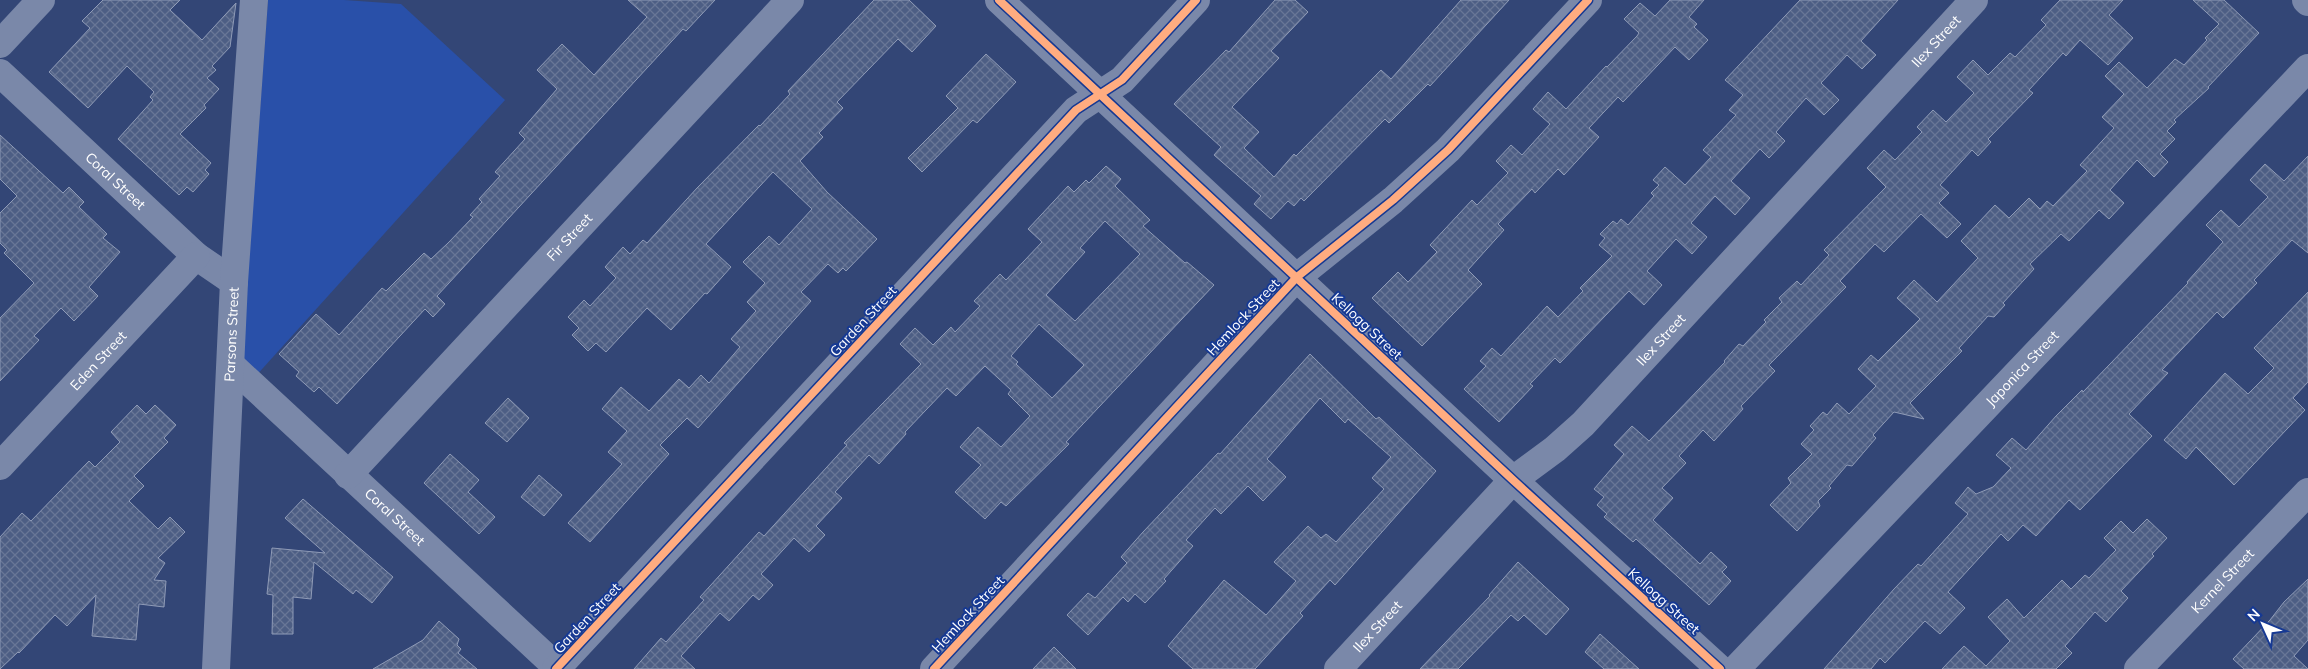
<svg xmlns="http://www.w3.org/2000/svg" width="2308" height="669" viewBox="0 0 2308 669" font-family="Mulish,sans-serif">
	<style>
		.grass { fill: #2950a9 }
		.building { fill: url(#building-cross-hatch); stroke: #8f9bb7; fill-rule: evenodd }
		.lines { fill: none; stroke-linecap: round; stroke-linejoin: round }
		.minor { stroke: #7a88a9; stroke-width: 28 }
		.cycleway-casing { stroke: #163993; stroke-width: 11 }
		.cycleway { stroke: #ffac80; stroke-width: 8 }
		.labels { text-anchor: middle; stroke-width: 4; stroke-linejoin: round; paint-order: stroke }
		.street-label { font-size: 14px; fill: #fff; stroke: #163993 }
	</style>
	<defs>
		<pattern id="building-cross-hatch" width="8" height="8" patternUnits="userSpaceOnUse" patternTransform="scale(1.25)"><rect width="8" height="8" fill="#4d5e84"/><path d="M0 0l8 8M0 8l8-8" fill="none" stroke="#687696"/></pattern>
	</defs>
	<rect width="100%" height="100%" fill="#334676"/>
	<path class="grass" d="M268,0h76l57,4 104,96 -252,279c-10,-11 -10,-26 -10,-41z"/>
	<g class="building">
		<path d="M103,0h77l-10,10 32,30 34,-37 -6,44 -18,19 4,4 -9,8 12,11 -15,16 2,3 -26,26 31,29 -6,7 4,4 -16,18 -6,-5 -8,8 -61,-56 35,-39 -3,-3 4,-5 -27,-26 -39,42 -39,-36 41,-44 -8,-7z"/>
		<path d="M628,0h87l-29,31 -3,-2 -246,267 8,8 -12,13 -8,-8 -88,95 -18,-17 -5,5 -18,-16 3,-4 -20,-18 37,-40 23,21 43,-47 4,3 38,-38 7,6 17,-16 25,-26 -3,-2 12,-13 -3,-3 21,-23 -5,-4 30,-33 -6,-6 38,-44 -20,-19 25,-26 32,31 53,-58z"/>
		<path d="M874,0h35l27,26 -24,26 -14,-13 -61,63 6,6 -24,25 4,4 -23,24 27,31 50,47 -31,32 -3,-3 -5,5 -10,-9 -27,28 10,9 -113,127 -11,-10 -27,27 9,9 -79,88 -22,-19 54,-59 -14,-12 19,-21 -25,-22 19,-22 28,24 30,-32 10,9 12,-13 8,8 31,-36 -9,-8 25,-28 -9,-9 18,-19 -22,-21 26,-26 10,9 33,-36 -39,-37 -67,72 25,23 -24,27 -2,-1 -34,37 -24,-22 -41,44 -10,-9 -8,8 -16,-16 7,-7 -11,-11 16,-17 6,6 26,-28 -11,-11 18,-20 7,7 13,-14 4,3 50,-55 62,-63 1,1 30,-32 -2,-3z"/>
		<path d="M1275,0h20l13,12 -37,39 8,7 -47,49 27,25 -15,16 30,29 20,-23 2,2 85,-86 10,9 70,-79h48l-79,86 -2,-2 -39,39 -4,-4 -81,82 -3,-3 -7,8 -6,-5 -17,18 -17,-15 7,-8 -47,-41 7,-8 -47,-43 52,-54 3,2z"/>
		<path d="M1670,0h34l-15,17 8,7 -3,3 14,13 -19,20 -14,-13 -52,55 -5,-5 -29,31 10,9 -35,38 -6,-6 -23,24 -3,-4 -34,35 6,6 -36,40 14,14 -60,62 -50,-48 26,-26 10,10 29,-30 -7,-7 42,-45 5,5 31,-32 -12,-12 15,-16 11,10 28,-31 -17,-15 15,-17 18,17 40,-43 1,1 30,-31 2,-3 -15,-14 16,-16 15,13z"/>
		<path d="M1800,0h98l-37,41 15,14 -14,14 -15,-14 -26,28 18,17 -15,15 -18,-17 -30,34 9,9 -16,17 -9,-9 -29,32 19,17 -15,17 -20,-19 -24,27 16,14 -15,17 -16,-15 -29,32 15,14 -18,20 -15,-14 -69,72 -5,-5 -25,26 3,2 -34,36 -35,-33 22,-23 -6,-5 12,-13 9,8 46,-50 11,11 25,-26 -3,-3 32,-32 -13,-11 6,-7 -5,-4 13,-13 4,3 4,-5 7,6 26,-29 -3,-3 8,-8 -6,-5 12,-13 20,18 26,-28 -8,-7 33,-35 -7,-5 14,-15 -18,-15z"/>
		<path d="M2060,0h63l-14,15 24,23 -25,27 -28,-25 -14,16 -3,-3 -34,37 4,3 -45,46 3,3 -13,14 -6,-6 -32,35 9,8 -10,10 22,21 -14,14 -26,-24 -37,38 -9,-8 -35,37 6,6 -77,78 6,6 -34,35 2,3 -29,32 -11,-11 -24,26 7,7 -24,25 11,10 -20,22 47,44 11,-12 16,15 -5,5 9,9 -22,24 -73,-66 -3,3 -29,-25 3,-3 -10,-9 7,-8 -10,-8 30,-35 -10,-9 18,-19 17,15 76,-79 -1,-1 15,-17 4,2 23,-24 -2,-2 18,-18 -3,-4 18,-17 4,4 28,-30 -5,-5 62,-63 -19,-19 17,-18 11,10 27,-28 -5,-5 16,-17 13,12 28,-29 -17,-16 16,-17 15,15 22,-22 5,4 31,-32 -5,-5z"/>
		<path d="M2193,0h31l35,33 -51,54 1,1 -35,32 2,2 -9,9 8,8 -15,15 8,8 -14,15 -17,-17 -27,30 14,13 -15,16 -10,-9 -30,31 -8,-7 -31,30 4,5 -31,34 2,2 -11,12 -6,-1 -29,32 3,3 -52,52 14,16 -30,-7 -21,23 3,3 -24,28 -5,-1 -18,21 2,2 -13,13 2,5 -23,25 -27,-26 21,-22 -3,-5 24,-24 -11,-10 13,-14 -4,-4 13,-14 4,3 10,-12 12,11 27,-28 -18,-17 13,-14 7,6 42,-42 -23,-21 17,-18 23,22 41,-44 -17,-17 34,-36 14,13 20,-20 11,11 7,-8 6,5 34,-35 -7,-6 34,-37 -12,-11 22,-23 -19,-18 14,-14 28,26 28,-29 9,6 23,-25 -2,-2 14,-14z"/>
		<path d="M986,54l30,28 -39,41 -4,-3 -51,52 -14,-14 50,-50 -12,-12z"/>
		<path d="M0,135l63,58 6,-6 15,15 -5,5 28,27 -4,4 17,14 -31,35 9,9 -24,25 -13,-13 -27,28 5,4 -39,41v-63l34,-35 -30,-30 3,-3 -7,-7v-30l17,-17 -17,-17z"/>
		<path d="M2308,156v97l-16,-13 -38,40 3,3 -34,35 -6,-6 -55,58 6,3 -39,41 23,22 -72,74 -11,-10 -33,36 -13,-11 -15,16 -7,-7 -53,58 17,16 -25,26 -15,-13 -40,42 -5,-5 -9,11h-47l70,-80 24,-25 3,2 47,-52 -13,-11 13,-16 8,7 17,-7 18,-19 -15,-13 16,-17 14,12 30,-34 26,-26 1,2 105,-109 -1,-1 36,-40 -17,-17 15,-15 18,17 29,-30 -18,-17 15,-16 19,17z"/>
		<path d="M1106,166l15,13 -6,7 35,34 -7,6 42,37 2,-1 27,23 -148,157 3,2 -63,62 -5,-4 -16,17 -30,-27 26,-27 -21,-18 18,-20 23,20 29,-31 -22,-22 3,-4 -26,-24 -29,30 -9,-8 -42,44 1,2 -27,30 -10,-9 -34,37 7,6 -26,28 9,9 -16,17 -15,-14 -33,36 12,11 -14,15 -6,-5 -24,26 -9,-8 -39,43 14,13h-61l27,-31 5,4 38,-42 -4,-3 59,-65 5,4 83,-91 -3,-2 77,-79 -21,-20 15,-16 18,17 18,-18 4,5 25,-26 -6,-5 26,-27 6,6 36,-38 -14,-13 40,-43 6,6 12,-12 3,3zM1105,221l35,33 -65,67 -29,-26 39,-43 -5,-4zM1039,324l45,41 -32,33 -36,-34 2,-2 -7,-6z"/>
		<path d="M2308,292v90l-15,16 12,12 -71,75 -38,-38 -10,12 -22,-19 61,-67 23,21 26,-26 -20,-20z"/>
		<path d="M1310,354l66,65 3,-2 57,54 -101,114 -5,-5 -30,33 3,3 -48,53h-62l-25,-23 56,-66 42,35 30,-34 -22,-19 34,-36 13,12 5,-4 10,8 48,-53 -12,-11 19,-21 -43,-38 -3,4 -25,-25 -53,61 19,18 -23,24 -15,-15 -27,28 -6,-6 -29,32 7,6 -29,33 2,2 -21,22 -10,-9 -7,8 -5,-5 -35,38 -21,-20 21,-22 7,5 32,-35 -6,-6 22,-25 75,-79 2,1z"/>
		<path d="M508,398l21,20 -22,24 -22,-19z"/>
		<path d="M137,405l9,9 9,-9 21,20 -12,13 4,4 -34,34 10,10 -15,15 29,28 12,-12 15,15 -27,26 7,5 -11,17 12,1 -2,26 -25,-3 -3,36 -44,-4 4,-41 -29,31 -12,-11 -36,38 -1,-1 -18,17v-132l22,-24 9,8 58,-60 6,6 25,-25 -9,-10z"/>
		<path d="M450,454l29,26 -11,12 27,25 -16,17 -55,-51z"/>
		<path d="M539,475l23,20 -18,21 -23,-19z"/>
		<path d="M303,499l90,78 -21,26 -16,-13 -3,4 -39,-32 -3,37 -18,-2v37h-21l1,-39 -6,-1 5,-46 53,5 -40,-35z"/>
		<path d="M2147,519l20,19 -15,16 2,2 -33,35 7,7 -22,24 -11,-10 -30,34 7,7 -16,16h-114l22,-23 22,20 24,-25 -22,-24 19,-18 17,19 38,-38 9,9 14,-14 4,3 27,-28 -12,-12 17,-17 12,12z"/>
		<path d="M1518,562l51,47 -23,26 -22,-20 -6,6 -7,-6 -53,54h-38l70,-73 -1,-1z"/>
		<path d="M2308,579v61l-14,16 14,13h-64l-11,-10 37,-39 14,-18z"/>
		<path d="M439,621l20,18 -2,6 4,4 -3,4 19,16h-104l50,-29z"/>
		<path d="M1600,634l39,35h-35l-19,-17z"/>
		<path d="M1054,647l22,22h-43z"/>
	</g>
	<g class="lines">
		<g class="minor">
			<path d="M999,0l514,480 207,189"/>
			<path d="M2306,0l2,2"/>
			<path d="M0,44l41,-44"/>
			<path id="s1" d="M0,73l196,183 38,26"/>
			<path id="s2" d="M232,366l327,303"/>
			<path id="s3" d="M0,466l196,-210"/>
			<path id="s4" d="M348,475l442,-475"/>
			<path id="s5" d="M216,669l18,-387 20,-282"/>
			<path d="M556,669l520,-559 46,-30 74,-80"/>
			<path d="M934,669l363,-392 96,-77 55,-50 140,-150"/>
			<path id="s6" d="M1338,669l175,-189 42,-31 28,-25 391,-424"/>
			<path id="s7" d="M1736,669l572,-601"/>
			<path id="s8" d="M2138,669l170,-177"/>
		</g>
		<g class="cycleway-casing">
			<g id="cycleway">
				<path d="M999,0l514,480 207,189"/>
				<path d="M556,669l520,-559 46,-30 74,-80"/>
				<path d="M934,669l363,-392 96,-77 55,-50 140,-150"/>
			</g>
		</g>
		<use href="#cycleway" class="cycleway"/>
	</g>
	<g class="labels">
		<g class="street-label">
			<text dy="5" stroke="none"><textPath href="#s6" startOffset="868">Ilex Street</textPath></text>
			<text dy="5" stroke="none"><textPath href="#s1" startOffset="158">Coral Street</textPath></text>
			<text dy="5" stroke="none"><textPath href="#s4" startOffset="325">Fir Street</textPath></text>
			<text transform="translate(1243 317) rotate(-47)" y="5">Hemlock Street</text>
			<text transform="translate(863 321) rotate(-47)" y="5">Garden Street</text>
			<text transform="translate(1367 326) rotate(43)" y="5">Kellogg Street</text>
			<text dy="5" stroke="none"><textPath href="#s5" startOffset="335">Parsons Street</textPath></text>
			<text dy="5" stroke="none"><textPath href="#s6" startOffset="462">Ilex Street</textPath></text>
			<text dy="5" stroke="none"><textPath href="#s3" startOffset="144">Eden Street</textPath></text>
			<text dy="5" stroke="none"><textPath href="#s7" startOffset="415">Japonica Street</textPath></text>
			<text dy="5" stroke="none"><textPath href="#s2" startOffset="222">Coral Street</textPath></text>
			<text dy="5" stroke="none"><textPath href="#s8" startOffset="122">Kernel Street</textPath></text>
			<text transform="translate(1664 601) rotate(42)" y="5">Kellogg Street</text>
			<text transform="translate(968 614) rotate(-47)" y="5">Hemlock Street</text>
			<text transform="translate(587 618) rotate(-47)" y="5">Garden Street</text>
			<text dy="5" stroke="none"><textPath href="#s6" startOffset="58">Ilex Street</textPath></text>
		</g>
	</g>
	<g transform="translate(2263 624) rotate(314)" stroke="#163993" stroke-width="4" paint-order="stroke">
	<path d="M0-4L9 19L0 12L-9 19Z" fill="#ffffff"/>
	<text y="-8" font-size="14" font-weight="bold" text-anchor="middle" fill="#ffffff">N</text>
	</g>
</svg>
